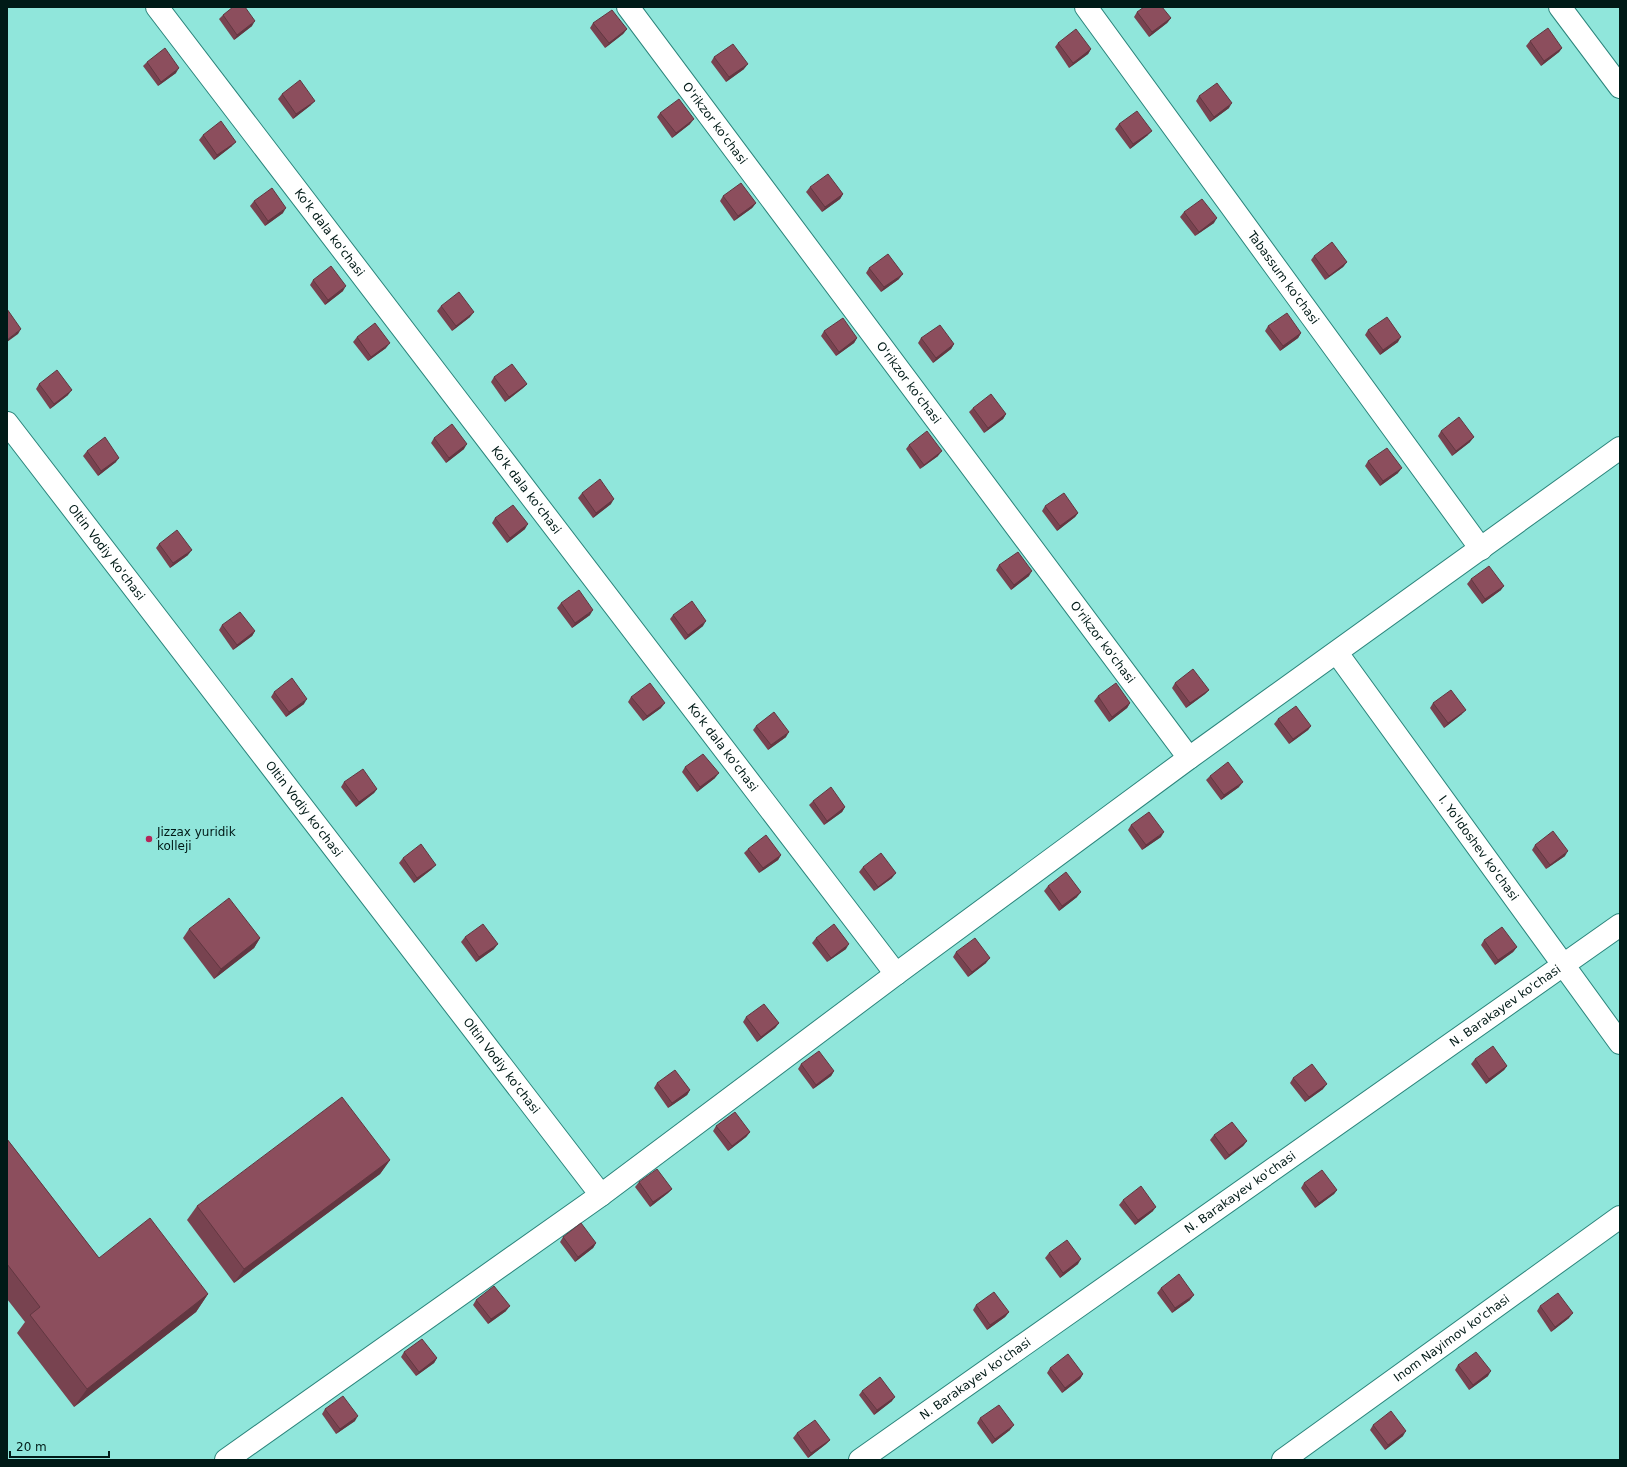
<svg xmlns="http://www.w3.org/2000/svg" width="1627" height="1467" viewBox="0 0 1627 1467" font-family="'DejaVu Sans',sans-serif">
	<style>
		.lines { fill: none; stroke-linecap: round; stroke-linejoin: round }
		.minor-casing { stroke: #2b857c; stroke-width: 24 }
		.minor { stroke: #fff; stroke-width: 22 }
		.wall { fill: #784350 }
		.shaded-wall { fill: #623741 }
		.building { fill: #8c4e5d; stroke: #623741 }
		.poi-dot { fill: #b52659; stroke: #90e6db; stroke-width: 1.5 }
		.labels { text-anchor: middle; stroke-width: 4; stroke-linejoin: round; paint-order: stroke }
		.street-label { font-size: 12px; fill: #001a17; stroke: #90e6db }
		.poi-label { font-size: 12px; fill: #001a17; stroke: #90e6db; text-anchor: start }
	</style>
	<rect width="100%" height="100%" fill="#90e6db"/>
	<g class="lines">
		<g class="minor-casing">
			<g id="minor">
				<path id="s1" d="M157,7l739,967"/>
				<path id="s2" d="M628,7l561,751"/>
				<path id="s3" d="M1086,7l395,542"/>
				<path d="M1560,7l60,80"/>
				<path id="s4" d="M7,423l594,772"/>
				<path id="s5" d="M1337,653l283,390"/>
				<path d="M226,1460l375,-265 295,-221 293,-216 431,-310"/>
				<path id="s6" d="M860,1460l760,-535"/>
				<path id="s7" d="M1283,1460l337,-243"/>
			</g>
		</g>
		<use href="#minor" class="minor"/>
	</g>
	<g class="wall">
		<path d="M1137,12l34,6 -4,5 -18,14 -15,-20z"/>
		<path d="M223,15l29,11 -18,14 -15,-21z"/>
		<path d="M593,23l34,6 -4,5 -18,14 -15,-20z"/>
		<path d="M1530,41l32,7 -3,4 -18,14 -15,-20z"/>
		<path d="M1058,43l33,6 -3,5 -19,14 -14,-21z"/>
		<path d="M714,57l30,12 -18,13 -15,-20z"/>
		<path d="M147,62l29,11 -18,13 -15,-20z"/>
		<path d="M282,94l29,11 -18,14 -15,-20z"/>
		<path d="M1199,96l30,12 -19,14 -14,-21z"/>
		<path d="M660,113l30,11 -18,14 -15,-21z"/>
		<path d="M1119,124l29,11 -18,14 -15,-20z"/>
		<path d="M203,135l29,11 -18,14 -15,-20z"/>
		<path d="M810,187l33,7 -3,5 -18,13 -16,-20z"/>
		<path d="M723,196l33,7 -4,5 -18,13 -14,-20z"/>
		<path d="M254,201l29,12 -18,13 -15,-20z"/>
		<path d="M1184,212l30,11 -19,13 -15,-19z"/>
		<path d="M1314,256l33,6 -4,5 -18,13 -14,-20z"/>
		<path d="M869,268l30,11 -18,13 -15,-19z"/>
		<path d="M313,280l30,11 -18,14 -15,-20z"/>
		<path d="M441,306l29,11 -18,14 -15,-20z"/>
		<path d="M1268,326l33,7 -3,5 -18,13 -15,-20z"/>
		<path d="M1368,330l30,12 -18,13 -15,-20z"/>
		<path d="M824,331l33,7 -3,5 -18,13 -15,-20z"/>
		<path d="M357,337l29,11 -18,13 -15,-19z"/>
		<path d="M921,338l33,6 -3,5 -18,14 -15,-20z"/>
		<path d="M494,377l33,7 -4,4 -18,14 -14,-20z"/>
		<path d="M39,384l29,11 -18,14 -14,-20z"/>
		<path d="M973,408l33,6 -3,5 -19,14 -15,-21z"/>
		<path d="M1441,431l29,11 -18,14 -14,-20z"/>
		<path d="M434,438l30,11 -18,14 -15,-20z"/>
		<path d="M909,445l29,11 -18,13 -14,-20z"/>
		<path d="M87,451l29,11 -18,14 -15,-20z"/>
		<path d="M1368,461l30,12 -18,13 -15,-20z"/>
		<path d="M582,493l29,11 -18,14 -15,-20z"/>
		<path d="M1045,506l33,7 -3,4 -18,14 -15,-20z"/>
		<path d="M495,518l30,11 -18,14 -15,-20z"/>
		<path d="M159,544l29,11 -18,13 -14,-20z"/>
		<path d="M999,565l30,11 -18,14 -15,-20z"/>
		<path d="M1471,579l30,11 -19,14 -15,-20z"/>
		<path d="M561,603l29,12 -18,13 -15,-20z"/>
		<path d="M673,615l30,11 -18,14 -15,-21z"/>
		<path d="M222,625l33,6 -3,5 -19,14 -14,-20z"/>
		<path d="M1175,683l34,7 -4,4 -19,14 -14,-20z"/>
		<path d="M274,692l30,12 -18,13 -15,-20z"/>
		<path d="M1098,696l32,7 -3,5 -18,14 -15,-21z"/>
		<path d="M631,697l30,11 -18,13 -15,-19z"/>
		<path d="M1433,703l29,11 -18,14 -14,-20z"/>
		<path d="M1278,719l33,7 -3,4 -19,14 -15,-20z"/>
		<path d="M756,726l30,11 -18,13 -15,-20z"/>
		<path d="M685,767l30,11 -18,14 -15,-20z"/>
		<path d="M1210,776l29,11 -18,13 -15,-20z"/>
		<path d="M344,782l33,7 -3,4 -18,14 -15,-20z"/>
		<path d="M813,801l32,6 -3,5 -18,13 -15,-20z"/>
		<path d="M1131,825l30,12 -19,13 -14,-20z"/>
		<path d="M1535,845l30,11 -19,13 -14,-19z"/>
		<path d="M748,849l33,6 -3,5 -19,13 -15,-20z"/>
		<path d="M403,858l29,11 -18,14 -15,-20z"/>
		<path d="M863,867l29,11 -18,13 -15,-19z"/>
		<path d="M1048,886l29,11 -18,14 -15,-20z"/>
		<path d="M189,929l71,9 -6,10 -40,31 -31,-41z"/>
		<path d="M465,937l29,12 -18,13 -15,-20z"/>
		<path d="M816,938l30,11 -19,13 -15,-19z"/>
		<path d="M1484,940l33,7 -4,5 -18,13 -14,-20z"/>
		<path d="M956,952l30,11 -18,14 -15,-20z"/>
		<path d="M746,1017l33,6 -4,5 -18,14 -14,-20z"/>
		<path d="M1475,1059l32,7 -3,4 -18,14 -15,-20z"/>
		<path d="M801,1064l33,7 -3,5 -18,13 -15,-20z"/>
		<path d="M1293,1078l30,11 -18,13 -15,-19z"/>
		<path d="M657,1083l33,7 -3,5 -19,13 -14,-20z"/>
		<path d="M716,1126l34,6 -4,5 -18,14 -15,-20z"/>
		<path d="M1214,1135l33,6 -4,5 -18,14 -15,-20z"/>
		<path d="M7,1139l92,119 109,36 -12,18 -122,95 -57,-74 8,-11 -18,-23z"/>
		<path d="M390,1160l-10,14 -146,109 -47,-63 10,-14z"/>
		<path d="M639,1182l33,7 -4,4 -18,14 -15,-20z"/>
		<path d="M1304,1183l33,7 -3,4 -19,14 -14,-20z"/>
		<path d="M1123,1200l30,11 -18,14 -16,-20z"/>
		<path d="M563,1237l33,6 -3,5 -18,14 -15,-20z"/>
		<path d="M1049,1253l29,11 -18,14 -15,-20z"/>
		<path d="M1161,1288l29,12 -18,13 -15,-20z"/>
		<path d="M476,1300l30,11 -18,13 -15,-19z"/>
		<path d="M976,1305l33,7 -4,5 -18,13 -14,-20z"/>
		<path d="M1540,1306l29,12 -18,14 -14,-21z"/>
		<path d="M404,1352l33,6 -3,5 -18,13 -15,-19z"/>
		<path d="M1458,1365l30,11 -19,14 -14,-20z"/>
		<path d="M1050,1368l33,6 -3,5 -18,14 -15,-20z"/>
		<path d="M862,1391l30,10 -18,14 -15,-20z"/>
		<path d="M325,1409l30,12 -19,13 -14,-20z"/>
		<path d="M980,1418l30,12 -18,14 -15,-21z"/>
		<path d="M1373,1425l30,11 -18,14 -15,-20z"/>
		<path d="M797,1433l33,7 -4,4 -18,14 -15,-20z"/>
	</g>
	<g class="shaded-wall">
		<path d="M1171,18l-4,5 -18,14 3,-5z"/>
		<path d="M255,21l-3,5 -18,14 3,-5z"/>
		<path d="M627,29l-4,5 -18,14 4,-5z"/>
		<path d="M1562,48l-3,4 -18,14 3,-5z"/>
		<path d="M1091,49l-3,5 -19,14 4,-5z"/>
		<path d="M748,64l-4,5 -18,13 3,-5z"/>
		<path d="M179,68l-3,5 -18,13 3,-4z"/>
		<path d="M315,101l-4,4 -18,14 3,-5z"/>
		<path d="M1232,103l-3,5 -19,14 4,-5z"/>
		<path d="M694,119l-4,5 -18,14 4,-5z"/>
		<path d="M1152,131l-4,4 -18,14 3,-5z"/>
		<path d="M236,142l-4,4 -18,14 3,-5z"/>
		<path d="M843,194l-3,5 -18,13 3,-5z"/>
		<path d="M756,203l-4,5 -18,13 4,-5z"/>
		<path d="M286,208l-3,5 -18,13 3,-5z"/>
		<path d="M1217,218l-3,5 -19,13 4,-4z"/>
		<path d="M1347,262l-4,5 -18,13 4,-4z"/>
		<path d="M903,274l-4,5 -18,13 3,-5z"/>
		<path d="M346,286l-3,5 -18,14 3,-5z"/>
		<path d="M474,312l-4,5 -18,14 4,-5z"/>
		<path d="M21,329l-3,5 -11,8v-2z"/>
		<path d="M1301,333l-3,5 -18,13 3,-5z"/>
		<path d="M1401,337l-3,5 -18,13 3,-5z"/>
		<path d="M857,338l-3,5 -18,13 3,-4z"/>
		<path d="M390,343l-4,5 -18,13 3,-4z"/>
		<path d="M954,344l-3,5 -18,14 3,-5z"/>
		<path d="M527,384l-4,4 -18,14 4,-5z"/>
		<path d="M72,390l-4,5 -18,14 4,-5z"/>
		<path d="M1006,414l-3,5 -19,14 4,-5z"/>
		<path d="M1474,437l-4,5 -18,14 4,-5z"/>
		<path d="M467,444l-3,5 -18,14 3,-5z"/>
		<path d="M942,451l-4,5 -18,13 4,-4z"/>
		<path d="M119,458l-3,4 -18,14 3,-5z"/>
		<path d="M1402,468l-4,5 -18,13 3,-5z"/>
		<path d="M614,499l-3,5 -18,14 3,-5z"/>
		<path d="M1078,513l-3,4 -18,14 3,-5z"/>
		<path d="M528,524l-3,5 -18,14 3,-5z"/>
		<path d="M192,550l-4,5 -18,13 3,-5z"/>
		<path d="M1032,571l-3,5 -18,14 3,-5z"/>
		<path d="M1504,586l-3,4 -19,14 3,-5z"/>
		<path d="M593,610l-3,5 -18,13 3,-5z"/>
		<path d="M706,621l-3,5 -18,14 3,-5z"/>
		<path d="M255,631l-3,5 -19,14 4,-5z"/>
		<path d="M1209,690l-4,4 -19,14 4,-5z"/>
		<path d="M307,699l-3,5 -18,13 3,-5z"/>
		<path d="M665,703l-4,5 -18,13 4,-5z"/>
		<path d="M1130,703l-3,5 -18,14 3,-5z"/>
		<path d="M1466,710l-4,4 -18,14 4,-5z"/>
		<path d="M1311,726l-3,4 -19,14 4,-5z"/>
		<path d="M789,732l-3,5 -18,13 3,-5z"/>
		<path d="M719,773l-4,5 -18,14 3,-5z"/>
		<path d="M1243,782l-4,5 -18,13 3,-5z"/>
		<path d="M377,789l-3,4 -18,14 3,-5z"/>
		<path d="M845,807l-3,5 -18,13 3,-4z"/>
		<path d="M1164,832l-3,5 -19,13 4,-5z"/>
		<path d="M1568,851l-3,5 -19,13 4,-4z"/>
		<path d="M781,855l-3,5 -19,13 4,-5z"/>
		<path d="M436,865l-4,4 -18,14 3,-5z"/>
		<path d="M896,873l-4,5 -18,13 4,-4z"/>
		<path d="M1081,892l-4,5 -18,14 3,-5z"/>
		<path d="M260,938l-6,10 -40,31 7,-10z"/>
		<path d="M498,944l-4,5 -18,13 3,-5z"/>
		<path d="M849,944l-3,5 -19,13 4,-4z"/>
		<path d="M1517,947l-4,5 -18,13 3,-5z"/>
		<path d="M990,958l-4,5 -18,14 4,-5z"/>
		<path d="M779,1023l-4,5 -18,14 4,-5z"/>
		<path d="M1507,1066l-3,4 -18,14 3,-5z"/>
		<path d="M834,1071l-3,5 -18,13 3,-4z"/>
		<path d="M1327,1084l-4,5 -18,13 4,-5z"/>
		<path d="M690,1090l-3,5 -19,13 4,-5z"/>
		<path d="M750,1132l-4,5 -18,14 4,-5z"/>
		<path d="M1247,1141l-4,5 -18,14 4,-5z"/>
		<path d="M390,1160l-10,14 -146,109 10,-14z"/>
		<path d="M672,1189l-4,4 -18,14 3,-5z"/>
		<path d="M1337,1190l-3,4 -19,14 4,-5z"/>
		<path d="M1156,1207l-3,4 -18,14 3,-5z"/>
		<path d="M596,1243l-3,5 -18,14 3,-5z"/>
		<path d="M1081,1259l-3,5 -18,14 3,-5z"/>
		<path d="M208,1294l-12,18 -122,95 13,-18z"/>
		<path d="M1194,1295l-4,5 -18,13 3,-5z"/>
		<path d="M510,1306l-4,5 -18,13 3,-5z"/>
		<path d="M1009,1312l-4,5 -18,13 3,-5z"/>
		<path d="M1573,1313l-4,5 -18,14 4,-5z"/>
		<path d="M437,1358l-3,5 -18,13 3,-4z"/>
		<path d="M1491,1371l-3,5 -19,14 4,-5z"/>
		<path d="M1083,1374l-3,5 -18,14 3,-5z"/>
		<path d="M895,1397l-3,4 -18,14 3,-5z"/>
		<path d="M358,1416l-3,5 -19,13 4,-5z"/>
		<path d="M1014,1425l-4,5 -18,14 3,-5z"/>
		<path d="M1406,1431l-3,5 -18,14 3,-5z"/>
		<path d="M830,1440l-4,4 -18,14 3,-5z"/>
	</g>
	<g class="building">
		<path d="M233,7h12l10,14 -18,14 -14,-20z"/>
		<path d="M1144,7h18l9,11 -19,14 -15,-20z"/>
		<path d="M612,10l15,19 -18,14 -16,-20z"/>
		<path d="M1548,28l14,20 -18,13 -14,-20z"/>
		<path d="M1076,29l15,20 -18,14 -15,-20z"/>
		<path d="M733,44l15,20 -19,13 -15,-20z"/>
		<path d="M165,48l14,20 -18,14 -14,-20z"/>
		<path d="M300,80l15,21 -19,13 -14,-20z"/>
		<path d="M1217,83l15,20 -18,14 -15,-21z"/>
		<path d="M679,99l15,20 -18,14 -16,-20z"/>
		<path d="M1137,111l15,20 -19,13 -14,-20z"/>
		<path d="M221,121l15,21 -19,13 -14,-20z"/>
		<path d="M828,174l15,20 -18,13 -15,-20z"/>
		<path d="M741,183l15,20 -18,13 -15,-20z"/>
		<path d="M272,188l14,20 -18,13 -14,-20z"/>
		<path d="M1202,199l15,19 -18,14 -15,-20z"/>
		<path d="M1332,242l15,20 -18,14 -15,-20z"/>
		<path d="M888,254l15,20 -19,13 -15,-19z"/>
		<path d="M331,266l15,20 -18,14 -15,-20z"/>
		<path d="M459,292l15,20 -18,14 -15,-20z"/>
		<path d="M7,309l14,20 -14,11z"/>
		<path d="M1287,313l14,20 -18,13 -15,-20z"/>
		<path d="M1387,317l14,20 -18,13 -15,-20z"/>
		<path d="M843,318l14,20 -18,14 -15,-21z"/>
		<path d="M375,323l15,20 -19,14 -14,-20z"/>
		<path d="M940,325l14,19 -18,14 -15,-20z"/>
		<path d="M512,364l15,20 -18,13 -15,-20z"/>
		<path d="M57,370l15,20 -18,14 -15,-20z"/>
		<path d="M991,394l15,20 -18,14 -15,-20z"/>
		<path d="M1459,417l15,20 -18,14 -15,-20z"/>
		<path d="M452,424l15,20 -18,14 -15,-20z"/>
		<path d="M927,431l15,20 -18,14 -15,-20z"/>
		<path d="M105,437l14,21 -18,13 -14,-20z"/>
		<path d="M1387,448l15,20 -19,13 -15,-20z"/>
		<path d="M600,479l14,20 -18,14 -14,-20z"/>
		<path d="M1064,493l14,20 -18,13 -15,-20z"/>
		<path d="M513,505l15,19 -18,14 -15,-20z"/>
		<path d="M177,530l15,20 -19,13 -14,-19z"/>
		<path d="M1018,552l14,19 -18,14 -15,-20z"/>
		<path d="M1489,566l15,20 -19,13 -14,-20z"/>
		<path d="M579,590l14,20 -18,13 -14,-20z"/>
		<path d="M692,601l14,20 -18,14 -15,-20z"/>
		<path d="M240,612l15,19 -18,14 -15,-20z"/>
		<path d="M1193,669l16,21 -19,13 -15,-20z"/>
		<path d="M292,678l15,21 -18,13 -15,-20z"/>
		<path d="M650,683l15,20 -18,13 -16,-19z"/>
		<path d="M1116,683l14,20 -18,14 -14,-21z"/>
		<path d="M1451,690l15,20 -18,13 -15,-20z"/>
		<path d="M1296,706l15,20 -18,13 -15,-20z"/>
		<path d="M774,712l15,20 -18,13 -15,-19z"/>
		<path d="M703,754l16,19 -19,14 -15,-20z"/>
		<path d="M1228,762l15,20 -19,13 -14,-19z"/>
		<path d="M363,769l14,20 -18,13 -15,-20z"/>
		<path d="M831,787l14,20 -18,14 -14,-20z"/>
		<path d="M1149,812l15,20 -18,13 -15,-20z"/>
		<path d="M1553,831l15,20 -18,14 -15,-20z"/>
		<path d="M766,835l15,20 -18,13 -15,-19z"/>
		<path d="M421,844l15,21 -19,13 -14,-20z"/>
		<path d="M881,853l15,20 -18,14 -15,-20z"/>
		<path d="M1066,872l15,20 -19,14 -14,-20z"/>
		<path d="M229,898l31,40 -39,31 -32,-40z"/>
		<path d="M483,924l15,20 -19,13 -14,-20z"/>
		<path d="M834,924l15,20 -18,14 -15,-20z"/>
		<path d="M1502,927l15,20 -19,13 -14,-20z"/>
		<path d="M975,938l15,20 -18,14 -16,-20z"/>
		<path d="M764,1004l15,19 -18,14 -15,-20z"/>
		<path d="M1493,1046l14,20 -18,13 -14,-20z"/>
		<path d="M819,1051l15,20 -18,14 -15,-21z"/>
		<path d="M1312,1064l15,20 -18,13 -16,-19z"/>
		<path d="M675,1070l15,20 -18,13 -15,-20z"/>
		<path d="M342,1097l48,63 -146,109 -47,-63z"/>
		<path d="M735,1112l15,20 -18,14 -16,-20z"/>
		<path d="M1232,1122l15,19 -18,14 -15,-20z"/>
		<path d="M7,1139l92,119 51,-40 58,76 -121,95 -57,-74 10,-8 -33,-43z"/>
		<path d="M657,1169l15,20 -19,13 -14,-20z"/>
		<path d="M1322,1170l15,20 -18,13 -15,-20z"/>
		<path d="M1141,1186l15,21 -18,13 -15,-20z"/>
		<path d="M581,1223l15,20 -18,14 -15,-20z"/>
		<path d="M1067,1240l14,19 -18,14 -14,-20z"/>
		<path d="M1179,1274l15,21 -19,13 -14,-20z"/>
		<path d="M494,1286l16,20 -19,13 -15,-19z"/>
		<path d="M994,1292l15,20 -19,13 -14,-20z"/>
		<path d="M1558,1293l15,20 -18,14 -15,-21z"/>
		<path d="M422,1339l15,19 -18,14 -15,-20z"/>
		<path d="M1476,1352l15,19 -18,14 -15,-20z"/>
		<path d="M1068,1354l15,20 -18,14 -15,-20z"/>
		<path d="M880,1377l15,20 -18,13 -15,-19z"/>
		<path d="M343,1396l15,20 -18,13 -15,-20z"/>
		<path d="M999,1405l15,20 -19,14 -15,-21z"/>
		<path d="M1391,1411l15,20 -18,14 -15,-20z"/>
		<path d="M815,1420l15,20 -19,13 -14,-20z"/>
	</g>
	<circle class="poi-dot" cx="149" cy="839" r="4"/>
	<g class="labels">
		<g class="street-label">
			<text dy="4" stroke="none"><textPath href="#s2" startOffset="145">O'rikzor ko'chasi</textPath></text>
			<text dy="4" stroke="none"><textPath href="#s1" startOffset="284">Ko'k dala ko'chasi</textPath></text>
			<text dy="4" stroke="none"><textPath href="#s3" startOffset="335">Tabassum ko'chasi</textPath></text>
			<text dy="4" stroke="none"><textPath href="#s2" startOffset="469">O'rikzor ko'chasi</textPath></text>
			<text dy="4" stroke="none"><textPath href="#s1" startOffset="608">Ko'k dala ko'chasi</textPath></text>
			<text dy="4" stroke="none"><textPath href="#s4" startOffset="163">Oltin Vodiy ko'chasi</textPath></text>
			<text dy="4" stroke="none"><textPath href="#s2" startOffset="793">O'rikzor ko'chasi</textPath></text>
			<text dy="4" stroke="none"><textPath href="#s1" startOffset="932">Ko'k dala ko'chasi</textPath></text>
			<text dy="4" stroke="none"><textPath href="#s4" startOffset="487">Oltin Vodiy ko'chasi</textPath></text>
			<text dy="4" stroke="none"><textPath href="#s5" startOffset="241">I. Yo'ldoshev ko'chasi</textPath></text>
			<text dy="4" stroke="none"><textPath href="#s6" startOffset="789">N. Barakayev ko'chasi</textPath></text>
			<text dy="4" stroke="none"><textPath href="#s4" startOffset="811">Oltin Vodiy ko'chasi</textPath></text>
			<text dy="4" stroke="none"><textPath href="#s6" startOffset="465">N. Barakayev ko'chasi</textPath></text>
			<text dy="4" stroke="none"><textPath href="#s7" startOffset="208">Inom Nayimov ko'chasi</textPath></text>
			<text dy="4" stroke="none"><textPath href="#s6" startOffset="141">N. Barakayev ko'chasi</textPath></text>
		</g>
		<g class="poi-label">
			<text x="157" y="836">Jizzax yuridik<tspan x="157" dy="14">kolleji</tspan></text>
		</g>
	</g>
	<rect width="1627" height="1467" fill="none" stroke="#001a17" stroke-width="16"/>
	<path d="M10 1451v6h99v-6" fill="none" stroke="#001a17" stroke-width="2"/>
	<text x="16" y="1451" font-size="12" fill="#001a17" stroke="#90e6db" stroke-width="3" paint-order="stroke">20 m</text>
</svg>
